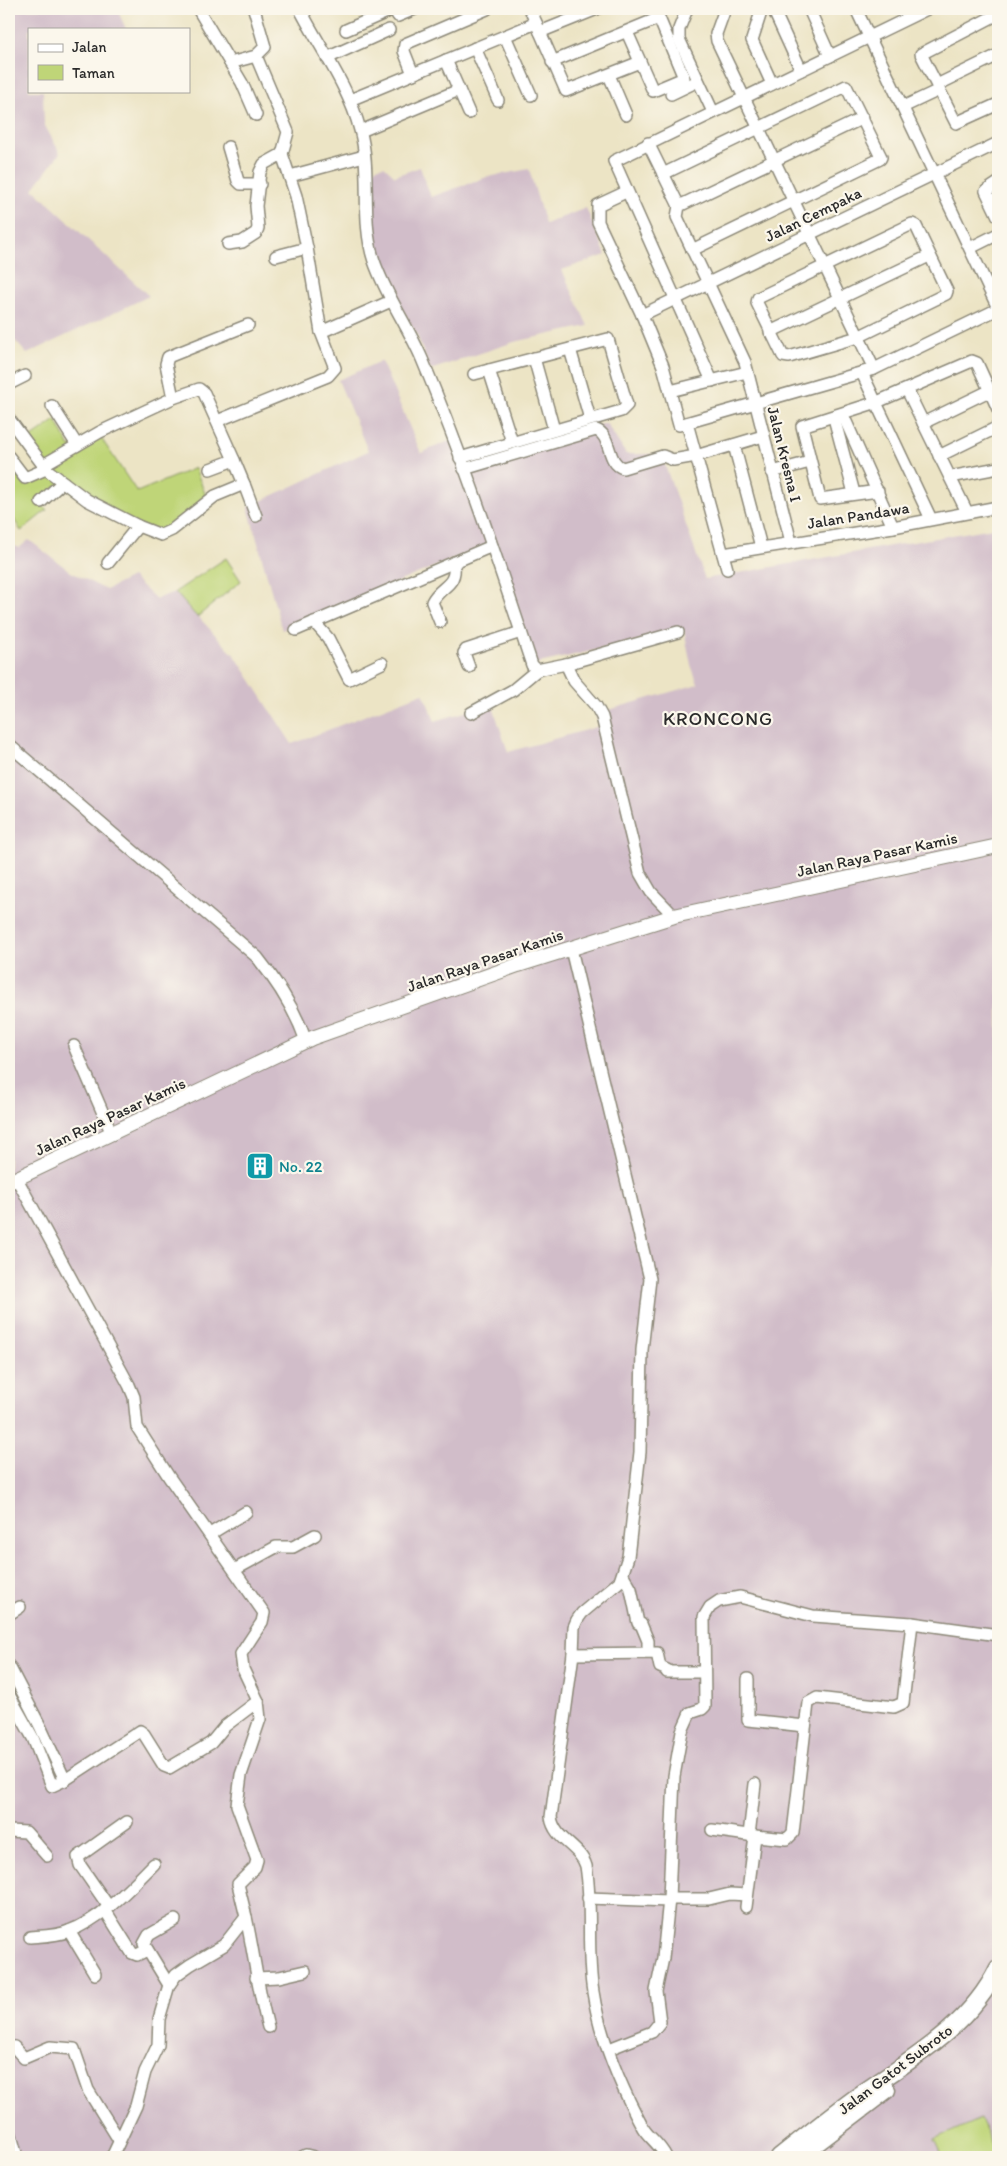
<svg xmlns="http://www.w3.org/2000/svg" width="1007" height="2166" viewBox="0 0 1007 2166" font-family="Itim,sans-serif">
	<style>
		.industrial { fill: #d1bdc9 }
		.green { fill: #bfd578; stroke: #758052 }
		.lines { fill: none; stroke-linecap: round; stroke-linejoin: round }
		.minor-casing { stroke: #8c8878; stroke-width: 14 }
		.major-casing { stroke: #8c8878; stroke-width: 16 }
		.highway-casing { stroke: #8c8878; stroke-width: 19 }
		.minor { stroke: #fff; stroke-width: 11 }
		.major { stroke: #fff; stroke-width: 14 }
		.highway { stroke: #fff; stroke-width: 16 }
		.labels { text-anchor: middle; stroke-width: 4.5; stroke-linejoin: round; paint-order: stroke }
		.street-label { font-size: 16px; fill: #2b2b2b; stroke: #fbf7ec }
		.culture-label { font-size: 16px; fill: #0d838f; stroke: #fbf7ec; text-anchor: start }
		.quarter-label { font-size: 19px; letter-spacing: 1px; fill: #2b2b2b; stroke: #fbf7ec }
	</style>
	<rect width="100%" height="100%" fill="#fbf7ec"/>
	<filter id="ink" filterUnits="userSpaceOnUse"><feTurbulence type="fractalNoise" baseFrequency=".02" numOctaves="2"/><feDisplacementMap in="SourceGraphic" scale="10" xChannelSelector="R" yChannelSelector="G"/><feConvolveMatrix kernelMatrix="1 2 1 2 8 2 1 2 1" color-interpolation-filters="sRGB"/></filter>
	<filter id="wash" filterUnits="userSpaceOnUse"><feTurbulence type="fractalNoise" baseFrequency=".0096" numOctaves="4" result="noise"/><feDisplacementMap in="SourceGraphic" scale="20" xChannelSelector="R" yChannelSelector="G"/><feGaussianBlur stdDeviation="1.12" result="paint"/><feColorMatrix in="noise" values="0 0 0 0 0 0 0 0 0 0 0 0 0 0 0 0 0 1.4 0 .05"/><feComposite in="paint" operator="in"/></filter>
	<g filter="url(#wash)">
		<rect width="100%" height="100%" fill="#ece4c5"/>
		<g class="industrial">
			<path d="M9,9h108l9,20h-97v62h14l1,33 16,29 -27,36 116,107 -122,58 -18,-20z"/>
			<path d="M384,166l11,10 25,-9 11,30 56,-20 42,-8 16,55 41,-16 20,47 -44,15 26,56 -74,16 -84,28 -13,-35 -28,-48 -16,-54 -3,-41 5,-24z"/>
			<path d="M381,361l40,92 33,-14 14,23 138,-39 20,31h35l44,125 293,-52v1630h-989v-1614l10,5 10,-8 42,32 35,18 26,-13 24,22 19,-7 61,65 56,87 131,-51 12,28 57,-17 16,48 92,-26 -5,-12 103,-30 -7,-19 -7,-35 -149,34 -41,-122 -212,88 -34,-123 120,-56 -30,-71z"/>
		</g>
		<g class="green">
			<path d="M56,420l14,27 27,-15 40,60 58,-24 11,28 -44,42 -104,-53 -20,17 9,8 -26,21 -12,-20v-35l5,-4 11,14 21,-14 -21,-30z"/>
			<path d="M226,558l15,23 -44,36 -22,-25z"/>
			<path d="M980,2119l17,38h-54l-8,-18z"/>
		</g>
	</g>
	<g filter="url(#ink)">
		<g class="lines">
			<g class="minor-casing">
				<g id="minor">
					<path d="M198,9l44,74 14,32"/>
					<path d="M300,9c20,39 49,78 60,121 12,42 0,89 14,131 12,35 34,65 48,98 42,100 76,203 110,306l5,5 29,-6 8,17 22,25 6,11 38,156 11,19 23,24"/>
					<path d="M394,9l4,7 17,-7"/>
					<path d="M530,9l36,82 74,-29"/>
					<path d="M687,9l-8,20v10l34,73"/>
					<path d="M725,9l-9,25 1,7 157,328"/>
					<path d="M762,9l-10,31 20,44"/>
					<path d="M773,9l28,61"/>
					<path d="M809,9l21,47"/>
					<path d="M856,9l142,299"/>
					<path d="M998,14l-77,40 35,69 42,-19"/>
					<path d="M346,30l41,-18 1,-3"/>
					<path d="M540,32l57,-23"/>
					<path d="M627,32l26,59 31,-13 -25,-60 -6,-9"/>
					<path d="M505,36l26,59"/>
					<path d="M475,48l23,52"/>
					<path d="M327,58l62,-28"/>
					<path d="M446,60l23,53"/>
					<path d="M552,62l107,-44"/>
					<path d="M230,63l26,-7 9,-9 -11,-38"/>
					<path d="M413,74l-9,-23 1,-7 82,-35"/>
					<path d="M609,75l17,40"/>
					<path d="M937,85l61,-30"/>
					<path d="M671,94l27,-13"/>
					<path d="M350,100l186,-77"/>
					<path d="M903,107l36,-17"/>
					<path d="M361,131l98,-41"/>
					<path d="M648,143l31,63"/>
					<path d="M228,147l10,34 3,3h19"/>
					<path d="M663,174l183,-88 35,71 -1,2 -188,91"/>
					<path d="M290,176l74,-20"/>
					<path d="M998,183l-12,8 12,25"/>
					<path d="M626,192l-28,13v17l44,93 21,51 16,59 195,-56 124,-60"/>
					<path d="M912,224l4,2 31,65 -1,3 -88,43 -69,20 -6,-1 -26,-53 1,-5z"/>
					<path d="M228,244l14,-2 14,-9 2,-5 -2,-22 4,-34 4,-8 18,-10"/>
					<path d="M970,248l28,-14"/>
					<path d="M276,256l31,-8"/>
					<path d="M642,315l356,-172"/>
					<path d="M321,332l70,-31"/>
					<path d="M770,332l159,-76"/>
					<path d="M570,349l20,70"/>
					<path d="M534,358l20,72"/>
					<path d="M489,370l23,72"/>
					<path d="M862,373l69,146"/>
					<path d="M712,381l-98,-220 313,-152"/>
					<path d="M9,384l16,-8"/>
					<path d="M907,390l60,122"/>
					<path d="M670,391l77,-19"/>
					<path d="M173,398l-7,-34 2,-7 80,-32"/>
					<path d="M52,406l25,39"/>
					<path d="M843,415l50,112"/>
					<path d="M834,418l20,75"/>
					<path d="M9,419l37,50 -21,9 -16,-21"/>
					<path d="M217,421l111,-45 7,-8 -14,-36 -14,-84 -11,-52 -14,-42 6,-22 -32,-76"/>
					<path d="M687,423l40,146"/>
					<path d="M923,423l66,-32"/>
					<path d="M734,445l27,102"/>
					<path d="M939,456l59,-29"/>
					<path d="M460,458l161,-47 6,-6 -19,-66 -134,35"/>
					<path d="M43,465l57,-33 73,-34 26,-9 5,4 30,67 -24,9"/>
					<path d="M46,469l41,31 51,26 23,9 11,-5 43,-34 29,-12 -10,-24"/>
					<path d="M464,469l132,-39c16,5 10,33 27,38l40,-12 10,4 23,-4 67,-20"/>
					<path d="M772,472l38,-10"/>
					<path d="M950,477l48,-9"/>
					<path d="M244,484l12,32"/>
					<path d="M878,491l-58,8 -18,-73 75,-24 95,-41 5,2 21,46"/>
					<path d="M41,502l22,-20"/>
					<path d="M791,542l-46,-180 -68,-145 2,-11 184,-88"/>
					<path d="M723,554l170,-27 105,-20"/>
					<path d="M108,563l30,-37"/>
					<path d="M314,622l14,16 21,41 33,-16"/>
					<path d="M440,622l-8,-20c9,-18 25,-14 22,-40"/>
					<path d="M296,630l196,-84"/>
					<path d="M566,664l112,-32"/>
					<path d="M469,667l-5,-14 2,-3 55,-18"/>
					<path d="M471,713l42,-23 24,-20"/>
					<path d="M9,745l248,212c21,26 38,52 49,84"/>
					<path d="M571,949l79,330 -8,71 -2,102 -12,105 -8,24 -38,32 -5,7 -3,7 -1,27 -22,163c3,23 29,29 35,49 7,42 0,84 7,126 7,46 28,95 50,136 6,10 16,15 23,29"/>
					<path d="M74,1046l38,88"/>
					<path d="M17,1179l112,206 5,12 3,30 32,50 95,136 -2,9 -21,32 2,15 15,32 2,18 -19,56 -4,30 20,55 -2,7 -17,17 8,33 -22,28 -34,20 -14,10 -7,10 -10,34 -1,26 -13,27 -9,34 -24,51"/>
					<path d="M210,1534l36,-22"/>
					<path d="M236,1569l40,-22h17l22,-12"/>
					<path d="M623,1575l8,14 7,34 3,1 7,17v11"/>
					<path d="M9,1614l11,-7"/>
					<path d="M573,1654l84,-1 3,14 7,3v2h37"/>
					<path d="M9,1666l31,60 25,54 75,-49 4,3 20,32 5,2 42,-25 14,-17 33,-25"/>
					<path d="M748,1679v41l57,6"/>
					<path d="M9,1695l24,43 19,48 13,-6"/>
					<path d="M712,1830l43,6"/>
					<path d="M9,1831l17,1 21,24"/>
					<path d="M749,1835l6,-51"/>
					<path d="M588,1898l81,3"/>
					<path d="M669,1899h40l21,-5 17,1"/>
					<path d="M109,1907l-29,-42 -2,-8 49,-35"/>
					<path d="M746,1907l9,-71 32,3 6,-6 15,-130 9,-5 77,9 9,-4 9,-80"/>
					<path d="M105,1910l27,43 5,2 10,-5"/>
					<path d="M246,1917c8,37 12,73 22,110"/>
					<path d="M69,1931l26,43"/>
					<path d="M30,1937c13,-1 27,-1 39,-6 34,-13 60,-42 85,-67"/>
					<path d="M256,1978l23,-1 26,-6"/>
					<path d="M169,1985l-25,-41 5,-9 26,-15"/>
					<path d="M9,2046l5,1 10,11 26,-11 24,2 14,41 31,50"/>
					<path d="M609,2049l43,-17 8,-10 -4,-31 7,-33 6,-59 5,-123 8,-45 8,-18 12,-4 3,-3 -1,-89 6,-10 9,-6 21,-4 73,19 99,7 86,12"/>
					<path d="M9,2128l8,29"/>
					<path d="M302,2157l4,-2 8,2"/>
				</g>
			</g>
			<g class="major-casing">
				<path id="major" d="M9,1182l303,-144 206,-73 156,-49 324,-70"/>
			</g>
			<g class="highway-casing">
				<g id="highway">
					<path d="M779,2157c25,-20 50,-40 76,-59 53,-37 114,-70 143,-130"/>
					<path d="M799,2157l88,-67"/>
				</g>
			</g>
			<use href="#minor" class="minor"/>
			<use href="#major" class="major"/>
			<use href="#highway" class="highway"/>
		</g>
	</g>
	<defs>
		<g id="building-square" transform="scale(1.4375)"><rect x="-9" y="-9" width="18" height="18" rx="4" fill="#0f9aa8" stroke="#fbf7ec"/><path d="M-4-6H4V6H1V3H-1V6H-4ZM-2.5-4.3h1.7v1.8h-1.7ZM.8-4.3h1.7v1.8H.8ZM-2.5-1h1.7V.8h-1.7ZM.8-1h1.7V.8H.8Z" fill="#fff"/></g>
	</defs>
	<g fill-rule="evenodd">
		<use href="#building-square" x="260" y="1166"/>
	</g>
	<g class="labels">
		<g class="street-label">
			<text transform="translate(813 214) rotate(-26)" y="6">Jalan Cempaka</text>
			<text transform="translate(785 454) rotate(76)" y="6">Jalan Kresna I</text>
			<text transform="translate(858 515) rotate(-9)" y="6">Jalan Pandawa</text>
			<text transform="translate(877 854) rotate(-12)" y="6">Jalan Raya Pasar Kamis</text>
			<text transform="translate(485 960) rotate(-19)" y="6">Jalan Raya Pasar Kamis</text>
			<text transform="translate(110 1116) rotate(-25)" y="6">Jalan Raya Pasar Kamis</text>
			<text transform="translate(895 2069) rotate(-37)" y="6">Jalan Gatot Subroto</text>
		</g>
		<g class="culture-label">
			<text x="279" y="1172">No. 22</text>
		</g>
		<g class="quarter-label">
			<text x="718" y="725">KRONCONG</text>
		</g>
	</g>
	<rect width="1007" height="2166" fill="none" stroke="#fbf7ec" stroke-width="30"/>
	<rect x="28" y="28" width="162" height="65" fill="#fbf7ec" stroke="#a8a59f"/>
	<rect x="38" y="44" width="25" height="8" fill="#ffffff" stroke="#a8a59f"/>
	<text x="72" y="52" font-size="15" fill="#2b2b2b">Jalan</text>
	<rect x="38" y="65" width="25" height="15" fill="#bfd578" stroke="#a8a59f"/>
	<text x="72" y="78" font-size="15" fill="#2b2b2b">Taman</text>
</svg>
